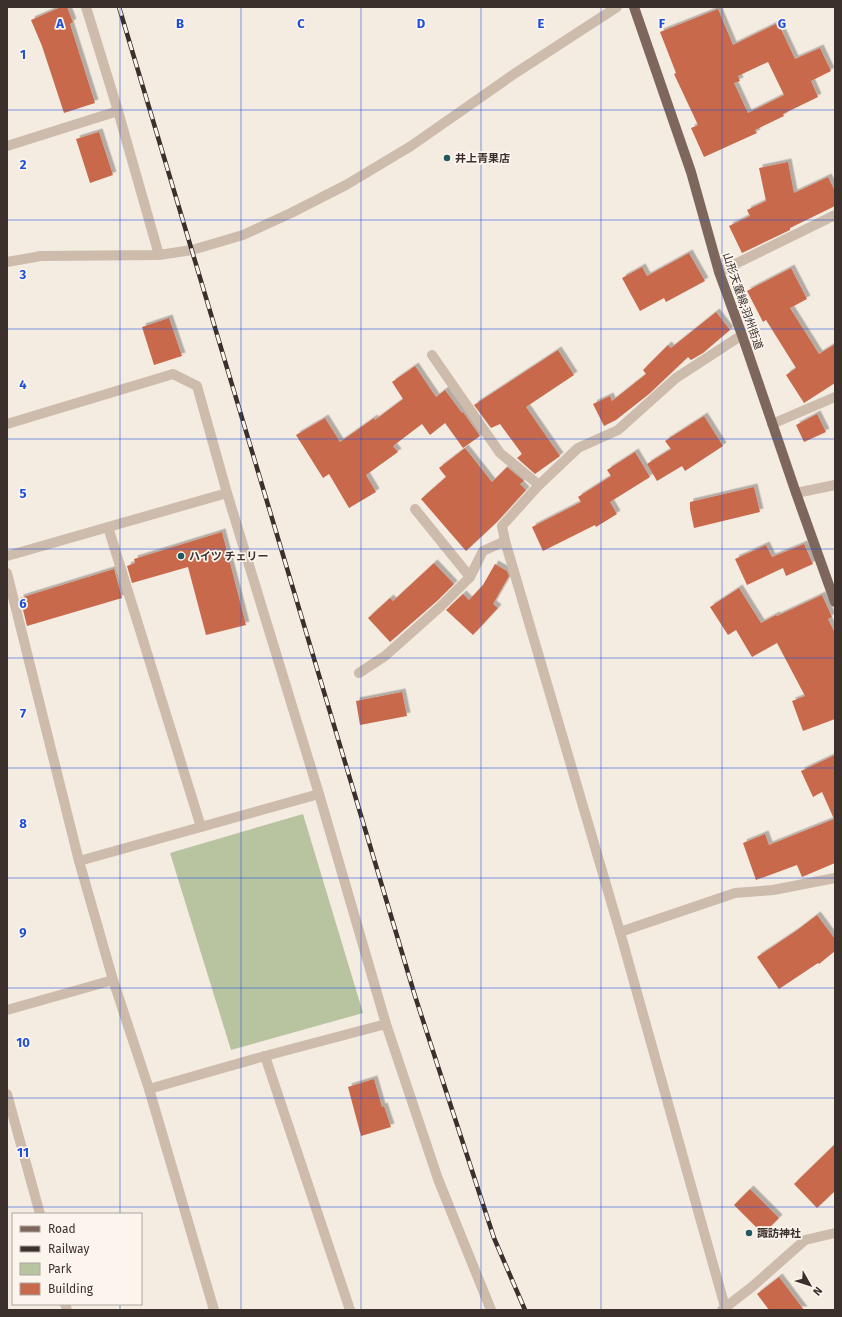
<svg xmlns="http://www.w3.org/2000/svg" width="842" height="1317" viewBox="0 0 842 1317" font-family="'Fira Sans','Noto Sans JP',sans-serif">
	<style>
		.green { fill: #b8c4a0 }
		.building { fill: #c8694b; fill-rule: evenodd; filter: url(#shadow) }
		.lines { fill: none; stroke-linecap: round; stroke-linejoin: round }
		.lane { stroke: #cdbbac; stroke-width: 10 }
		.street { stroke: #cdbbac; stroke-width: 10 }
		.primary { stroke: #7d675c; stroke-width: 10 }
		.rail-casing { stroke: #3b302b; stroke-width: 4.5 }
		.rail { stroke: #fbf5ee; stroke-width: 3; stroke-dasharray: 9; stroke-linecap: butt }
		.grid { fill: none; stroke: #1d4ed8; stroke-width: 1; stroke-opacity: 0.55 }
		.poi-dot { fill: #1f5a5e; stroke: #fbf5ee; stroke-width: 1.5 }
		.labels { text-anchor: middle; stroke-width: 3.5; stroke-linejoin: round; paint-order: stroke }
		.poi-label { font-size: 11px; font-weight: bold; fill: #3b302b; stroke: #fbf5ee; text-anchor: start }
		.street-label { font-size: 11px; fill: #3b302b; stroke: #fbf5ee }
		.grid-label { font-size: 13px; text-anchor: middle; font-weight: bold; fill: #1d4ed8; stroke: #fbf5ee; stroke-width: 3.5; stroke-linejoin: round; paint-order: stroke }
	</style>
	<defs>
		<filter id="shadow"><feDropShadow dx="3.5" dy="-3.5" stdDeviation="0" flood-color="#0004"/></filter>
	</defs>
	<rect width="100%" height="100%" fill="#f4ebe1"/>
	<path class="green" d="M303,814l60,199 -132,37 -61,-197z"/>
	<g class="building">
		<path d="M61,7h6l6,15 -3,2 25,79 -31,10 -22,-67 -11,-26z"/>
		<path d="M718,9l15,36 45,-22 17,36 25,-11 11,23 -20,10 7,16 -35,17 1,2 -29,14 2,3 -53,24 -13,-29 7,-3 -24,-51 2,-1 -16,-41zM768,62l16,33 -36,18 -14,-30 6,-2 -2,-5z"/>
		<path d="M99,132l14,43 -23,8 -14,-44z"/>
		<path d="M788,162l6,31 34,-16 7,14v15l-45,22v2l-48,23 -13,-27 21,-10 -3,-6 19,-9 -7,-33z"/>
		<path d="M689,253l16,28 -39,21 -2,-4 -24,13 -18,-33 20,-11 5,9z"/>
		<path d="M791,268l16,31 -17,9 29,46 16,-10v39l-31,20 -18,-28 10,-7 -30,-48 -3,2 -16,-31z"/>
		<path d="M716,312l14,18 -27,23 -12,7 -3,-3 -39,37 -33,26 -12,6 -11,-22 17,-8 2,5 34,-27 -3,-4 25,-25 3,3z"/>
		<path d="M169,318l13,38 -28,9 -12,-38z"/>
		<path d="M558,350l16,25 -48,32 34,49 -25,18 -18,-16 5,-4 -22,-30 -9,4 -17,-23z"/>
		<path d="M415,366l21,31 9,-7 17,23 1,-1 17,24 -17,12 -18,-25 -15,12 -8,-11 -29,22 5,6 -32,23 10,17 -27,16 -20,-34 -6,4 -27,-43 29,-17 15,24 34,-24 1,2 28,-21 -11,-17z"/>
		<path d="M817,414l9,18 -22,10 -8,-17z"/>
		<path d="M704,416l19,30 -38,25 -3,-5 -25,15 -10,-17 24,-15 -6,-8z"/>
		<path d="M465,448l27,34 15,-15 17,14 -4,3 6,6 -29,32 -31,29 -45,-52 25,-22 -7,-9z"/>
		<path d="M635,452l15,25 -40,25 7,12 -21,13 -1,-2 -52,26 -11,-24 49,-25 -3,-5 33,-21 -4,-6z"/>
		<path d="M754,487l6,25 -66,16 -4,-19v-7z"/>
		<path d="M222,532l24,93 -40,10 -18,-68 -56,16 -5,-17 8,-3 -1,-4z"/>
		<path d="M804,544l9,20 -27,12 -3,-8 -36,17 -12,-26 31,-14 6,12z"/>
		<path d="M434,563l20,21 -17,17 -47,41 -22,-24 22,-20 3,3z"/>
		<path d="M495,564l12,7 2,5 -16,28 5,4 -25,27 -27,-25 17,-16 6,6 14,-15z"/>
		<path d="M114,569l8,29 -95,28 -7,-28z"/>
		<path d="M739,588l22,35 15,-8 1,1 45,-21 10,22 -4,2 7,14v86l-32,12 -11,-30 13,-5 -28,-53 -25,14 -16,-27 -8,5 -18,-28z"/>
		<path d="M402,692l5,24 -47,9 -4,-24z"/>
		<path d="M835,755v108l-33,14 -5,-12 -41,15 -13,-37 22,-9 4,11 65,-26 -12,-27 -9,5 -12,-26z"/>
		<path d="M817,915l18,24v12l-16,13 -1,-1 -39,26 -22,-32 39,-26z"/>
		<path d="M374,1079l8,28 2,-1 7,21 -30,9 -13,-49z"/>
		<path d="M835,1144v47l-18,17 -23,-24z"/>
		<path d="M750,1189l29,29 -16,16 -29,-29z"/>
		<path d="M779,1277l25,33h-35l-12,-16z"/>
	</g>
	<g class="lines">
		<g class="lane">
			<path d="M118,111l41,144"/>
			<path d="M7,146l111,-35 -32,-104"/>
			<path d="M719,272l116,-57"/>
			<path d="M432,355l68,98 39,32"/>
			<path d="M7,424l166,-50 24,12 30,107 92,301 67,230 -121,32 -116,33"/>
			<path d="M772,424l63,-27"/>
			<path d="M796,493l39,-8"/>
			<path d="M415,509l55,68"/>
			<path d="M7,556l220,-63"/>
			<path d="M7,573l72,288 34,119 36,109 65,221"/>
			<path d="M359,673l26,-17 55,-49 30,-30 13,-26 22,-10"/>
			<path d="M79,861l240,-67"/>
			<path d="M620,932l115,-39 38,-3 62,-12"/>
			<path d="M7,1010l106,-30"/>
			<path d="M386,1024l52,155 53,131"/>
			<path d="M265,1056l85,254"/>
			<path d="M7,1094l33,120"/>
			<path d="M65,1304l2,6"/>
			<path d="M725,1307l-105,-375 -115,-391 -3,-15 37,-41 39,-37 40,-18 58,-52 66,-43"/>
			<path d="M722,1310l31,-24 52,-46 30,-7"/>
		</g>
		<g class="street">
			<path d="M7,262l34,-6 118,-1 33,-5 51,-15 48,-22 55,-28 65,-39 103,-72 103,-67"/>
			<path d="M108,527l93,300"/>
		</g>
		<path class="primary" d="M634,7l57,165 28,100 23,63 54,158 39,109"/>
		<g class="rail-casing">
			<path id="rail" d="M119,7l296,989 79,242 31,72"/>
		</g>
		<use href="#rail" class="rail"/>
	</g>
	<path class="grid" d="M120,7v1207M241,7v1303M361,7v1303M481,7v1303M601,7v1303M722,7v1303M7,110h828M7,220h828M7,329h828M7,439h828M7,549h828M7,658h828M7,768h828M7,878h828M7,988h828M7,1098h828M7,1207h828M120,1304v6"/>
	<g class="poi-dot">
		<circle cx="447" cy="158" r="4"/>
		<circle cx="181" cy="556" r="4"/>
		<circle cx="749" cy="1233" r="4"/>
	</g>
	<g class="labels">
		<g class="poi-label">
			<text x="455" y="162">井上青果店</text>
			<text x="189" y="560">ハイツ チェリー</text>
			<text x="757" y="1237">諏訪神社</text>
		</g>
		<g class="street-label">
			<text transform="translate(743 301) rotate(71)" y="4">山形天童線;羽州街道</text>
		</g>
	</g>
	<g class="grid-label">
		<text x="60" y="28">A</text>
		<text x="180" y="28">B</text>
		<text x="301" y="28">C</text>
		<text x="421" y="28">D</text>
		<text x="541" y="28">E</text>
		<text x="662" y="28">F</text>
		<text x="782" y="28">G</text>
		<text x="23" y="59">1</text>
		<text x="23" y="169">2</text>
		<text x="23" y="279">3</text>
		<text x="23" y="389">4</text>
		<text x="23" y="498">5</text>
		<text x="23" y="608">6</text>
		<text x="23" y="718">7</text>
		<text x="23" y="828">8</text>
		<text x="23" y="937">9</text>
		<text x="23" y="1047">10</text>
		<text x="23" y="1157">11</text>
	</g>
	<rect width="842" height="1317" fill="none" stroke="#3b302b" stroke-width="16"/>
	<rect x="12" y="1213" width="130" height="92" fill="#fbf5ee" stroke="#aea6a0"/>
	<rect x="20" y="1226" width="20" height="6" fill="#7d675c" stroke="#aea6a0"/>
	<text x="48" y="1233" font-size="12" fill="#3b302b">Road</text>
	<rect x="20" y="1246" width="20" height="6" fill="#3b302b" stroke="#aea6a0"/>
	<text x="48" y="1253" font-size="12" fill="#3b302b">Railway</text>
	<rect x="20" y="1263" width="20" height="12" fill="#b8c4a0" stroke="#aea6a0"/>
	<text x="48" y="1273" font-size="12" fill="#3b302b">Park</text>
	<rect x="20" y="1283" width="20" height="12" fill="#c8694b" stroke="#aea6a0"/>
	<text x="48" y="1293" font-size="12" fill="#3b302b">Building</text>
	<g transform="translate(810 1285) rotate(129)" stroke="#fbf5ee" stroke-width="3" paint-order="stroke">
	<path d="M0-3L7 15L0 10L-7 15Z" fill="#3b302b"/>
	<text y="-6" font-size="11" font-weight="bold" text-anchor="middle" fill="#3b302b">N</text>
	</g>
</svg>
